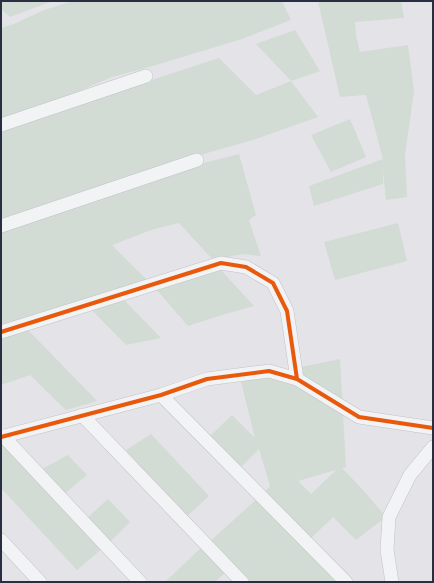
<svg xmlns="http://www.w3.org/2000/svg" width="434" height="583" viewBox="0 0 434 583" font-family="'Work Sans',sans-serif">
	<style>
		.green { fill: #d2dbd4; fill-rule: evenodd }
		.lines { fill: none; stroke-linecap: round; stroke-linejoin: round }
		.minor-casing { stroke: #c2c2c6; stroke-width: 14 }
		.minor { stroke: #f2f3f5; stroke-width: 13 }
		.cycleway-casing { stroke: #f1f3f7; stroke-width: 6 }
		.cycleway { stroke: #e8590c; stroke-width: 4 }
	</style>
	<rect width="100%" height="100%" fill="#e4e4e8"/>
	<g class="green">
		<path d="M1,1h52l-43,16 -9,-8z"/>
		<path d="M73,1h209l9,19 -49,19 -96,29 -34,9 -87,37 -24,8v-94l15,-5 28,-13z"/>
		<path d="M318,1h83l3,17 -49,4 1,13 4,17 48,-7 6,46 -9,64 2,42 -21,3 -3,-29v13l-69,22 -5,-20 74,-27 -17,-64 -26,2z"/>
		<path d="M295,30l25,41 -29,10 27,36 -62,22 -70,20 -185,65v-95l218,-71 37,37 35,-14 -35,-37z"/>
		<path d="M350,119l16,38 -35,15 -20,-37z"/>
		<path d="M239,154l17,61 -7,5 12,36 -18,-2 -11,2 -18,5 -35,-38 -25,6 -42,16 37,37 -148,47v-98l199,-67z"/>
		<path d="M398,223l9,38 -72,19 -11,-38z"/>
		<path d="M218,267l36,39 -32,9 -34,11 -33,-38z"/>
		<path d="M122,298l39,40 -35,7 -36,-37z"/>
		<path d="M26,328l71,73 -31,9 -36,-35 -29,10v-49z"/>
		<path d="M340,359l6,108 -4,1 21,22 23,27 -30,23 -23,-23 -24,23 -46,-46 7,-8 -11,-37 -20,20 -30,-32 23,-22 23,23 -14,-56 40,-11zM336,470l-25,24 -13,-13z"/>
		<path d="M151,434l58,62 -24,22 -59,-68z"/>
		<path d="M6,444l97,104 -26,22 -76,-82v-43z"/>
		<path d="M68,455l19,20 -24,20 -23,-25z"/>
		<path d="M258,498l83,84h-95l-38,-39z"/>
		<path d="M108,499l22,23 -22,22 -23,-24z"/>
		<path d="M203,546l24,25 -12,11h-50z"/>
	</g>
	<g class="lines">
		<g class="minor-casing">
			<g id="minor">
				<path d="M1,125l145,-49"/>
				<path d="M1,226l196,-66"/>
				<path d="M1,332l220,-69 25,4 27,16 14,28 10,68"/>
				<path d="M161,395l185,187"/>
				<path d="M82,415l160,167"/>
				<path d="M3,436l137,146"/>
				<path d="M1,437l160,-42 46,-16 62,-8 28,8 62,38 74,11"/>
				<path d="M1,540l39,42"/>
				<path d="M392,582l-5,-32 2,-33 21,-42 23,-28"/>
			</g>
		</g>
		<use href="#minor" class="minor"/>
		<g class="cycleway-casing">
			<g id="cycleway">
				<path d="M1,332l220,-69 25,4 27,16 14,28 10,68"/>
				<path d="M1,437l160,-42 46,-16 62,-8 28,8 62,38 74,11"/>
			</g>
		</g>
		<use href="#cycleway" class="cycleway"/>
	</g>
	<rect width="434" height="583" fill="none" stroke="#2a2e41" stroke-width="4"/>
</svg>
